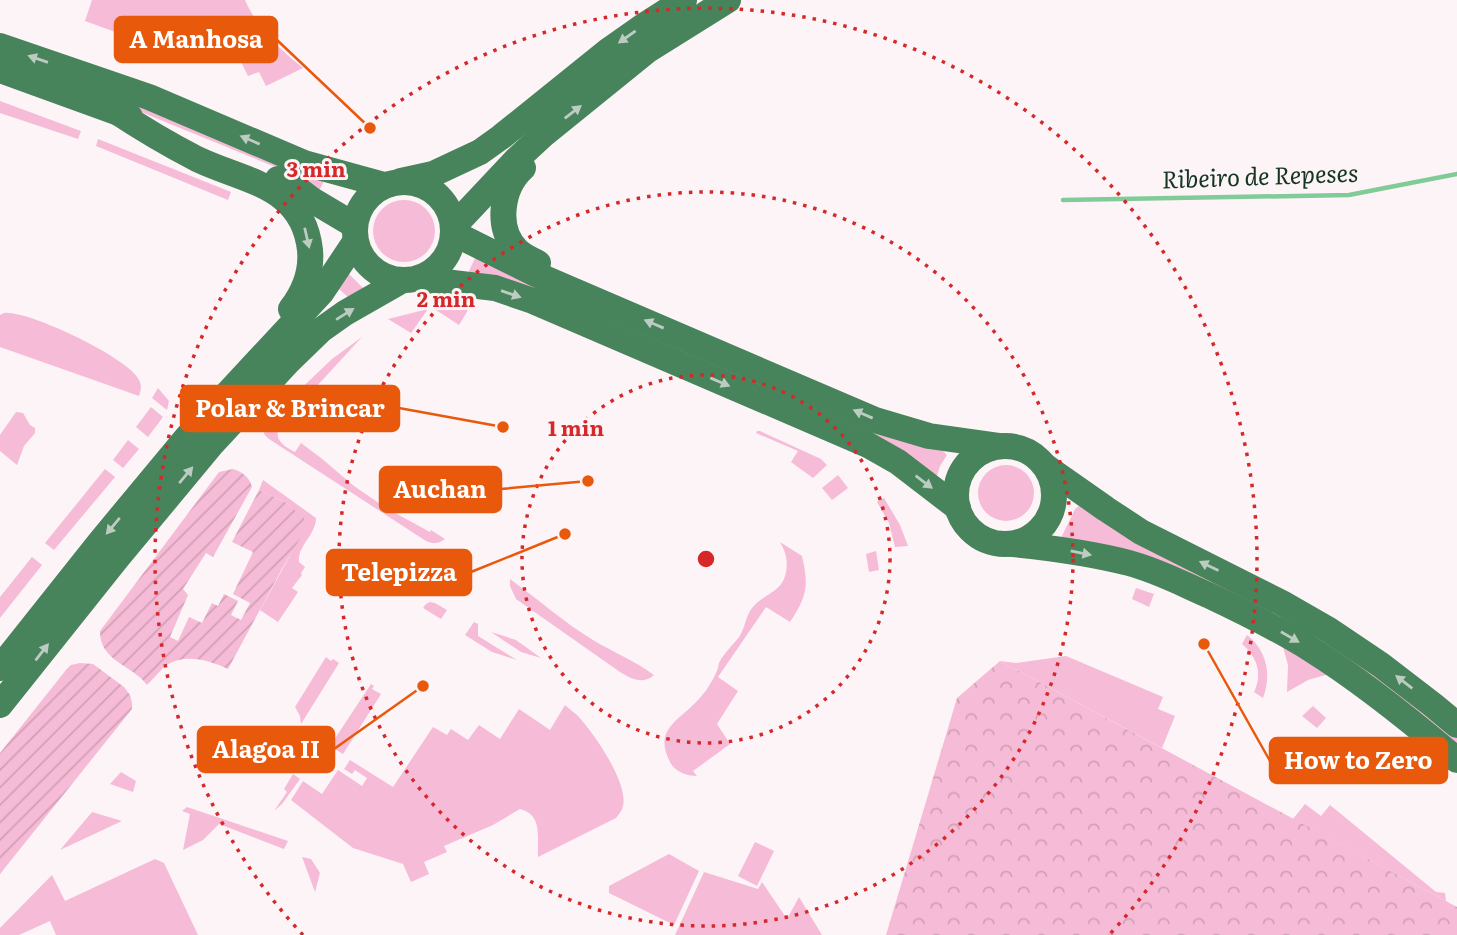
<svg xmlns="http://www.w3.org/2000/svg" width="1457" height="935" viewBox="0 0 1457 935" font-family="Literata,serif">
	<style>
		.grass { fill: #f6bbd6 }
		.forest { fill: url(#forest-crowns) }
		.garden { fill: url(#garden-furrows) }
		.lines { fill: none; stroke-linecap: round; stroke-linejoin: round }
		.stream { stroke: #81cb98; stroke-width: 4.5 }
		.major { stroke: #47835b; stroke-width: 26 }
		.oneway { fill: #bdccc1 }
		.ring { fill: none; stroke: #d62828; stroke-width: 3.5; stroke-dasharray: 3.5 7 }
		.labels { text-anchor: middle; stroke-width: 6; stroke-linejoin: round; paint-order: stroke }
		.water-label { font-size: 24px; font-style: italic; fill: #153521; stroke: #fdf4f8 }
		.centre { fill: #d62828; stroke: #fdf4f8; stroke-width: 3.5 }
		.ring-label { font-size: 21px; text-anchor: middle; font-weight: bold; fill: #d62828; stroke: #fdf4f8; stroke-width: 6; stroke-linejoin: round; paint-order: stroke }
		.leader { fill: none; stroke: #e8590c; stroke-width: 2.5 }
		.callout-dot { fill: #e8590c; stroke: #fdf4f8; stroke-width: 2.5 }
		.callout { fill: #e8590c; stroke: #e8590c; stroke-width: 2.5 }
		.callout-label { font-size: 24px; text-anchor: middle; font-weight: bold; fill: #fff }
	</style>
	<defs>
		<pattern id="forest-crowns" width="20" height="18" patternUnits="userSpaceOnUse" patternTransform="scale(1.75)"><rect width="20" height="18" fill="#f6bbd6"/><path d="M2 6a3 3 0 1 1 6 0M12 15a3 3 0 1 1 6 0" fill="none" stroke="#d2a0b7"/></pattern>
		<pattern id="garden-furrows" width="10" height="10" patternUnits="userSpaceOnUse" patternTransform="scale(1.75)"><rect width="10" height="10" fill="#f6bbd6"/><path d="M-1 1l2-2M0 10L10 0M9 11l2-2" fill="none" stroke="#d2a0b7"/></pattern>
	</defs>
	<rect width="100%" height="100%" fill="#fdf4f8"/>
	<g class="grass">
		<path d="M92,0h153c14,31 33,47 58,68l-37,18 -7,-14 -11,4 -8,-16 -8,3 -5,-9 -12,6 -18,-37 -38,18 -5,-10 -12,6 -7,-12 -17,8 -33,-12z"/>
		<path d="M122,97l203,82 -7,14 -35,-23 -164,-67z"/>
		<path d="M0,101l81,30 -3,8 -78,-26z"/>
		<path d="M98,139l133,53 -3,8 -132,-54z"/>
		<circle cx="404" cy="231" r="31"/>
		<path d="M475,258l153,66 -158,-51 -1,-2z"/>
		<path d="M348,273l16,16 -15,9 -12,-11z"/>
		<path d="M443,308l25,2 -9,15 -23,-15z"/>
		<path d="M428,309l-17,24 -23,-14z"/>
		<path d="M4,313c24,-3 125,45 135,67 3,5 2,11 0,16l-139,-49v-32z"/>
		<path d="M636,328l307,123 4,4 -7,11 -3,10z"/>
		<path d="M362,337l-82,89c-7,13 3,20 15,26l6,-9 20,15 33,28 32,22 44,24 1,-2 14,9c-6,5 -12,5 -19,2l-157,-102 -5,-5 1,-8 5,-8 62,-59z"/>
		<path d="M158,388l11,13 -2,9 -15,-12z"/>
		<path d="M151,407l12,10 -15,20 -12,-10z"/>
		<path d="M16,412l7,1 7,12 5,3v5l-11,13 -7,19 -17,-14v-16z"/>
		<path d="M757,431h3l61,28 6,6 -14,13 -22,-16 7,-11 -42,-18z"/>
		<path d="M128,440l11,9 -16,19 -10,-8z"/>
		<circle cx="1006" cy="493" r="28"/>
		<path d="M105,469l10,8 -61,73 -9,-7z"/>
		<path d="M838,475l10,13 -16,12 -10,-12z"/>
		<path d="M263,480l53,38c0,17 -19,28 -17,44l6,5 -4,6 1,2 -10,13 6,4 -20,30 -18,-12 43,-78 -13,-26 -5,-4 -26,-12z"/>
		<path d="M884,498l16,27 8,21 -13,1 -6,-24 -12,-21z"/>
		<path d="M1079,506l39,25 227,121 112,86v11l-55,-48 -341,-163 14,-29z"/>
		<path d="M780,542l22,14c7,31 5,40 -12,66l-24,-15 -48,70 20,14 -21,33 13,20 -37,27 4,5c-10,0 -22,-4 -27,-14 -16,-31 6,-40 24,-58 9,-8 17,-20 22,-31 2,-4 2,-6 3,-10 5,-10 14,-18 20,-26 6,-8 6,-20 13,-29 9,-12 26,-15 32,-29 5,-14 3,-25 -4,-37z"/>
		<path d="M876,551l3,19 -10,2 -3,-18z"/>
		<path d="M32,557l10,8 -42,53v-21z"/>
		<path d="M510,579c28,20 53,43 83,61 20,12 42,21 61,35 -11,10 -23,4 -34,-3l-104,-73 -6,-13z"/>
		<path d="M1136,588l18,6 -5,13 -17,-8z"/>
		<path d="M430,602l5,1 12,7 -6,9 -18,-11 3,-4z"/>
		<path d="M474,622l4,2v12l39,24 -25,-8 -27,-17z"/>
		<path d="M491,632l25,8 25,18 -20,-6z"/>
		<path d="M1247,635c20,16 25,40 16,63l-9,-6c9,-18 3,-35 -12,-48z"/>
		<path d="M1283,647l46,27 -21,6 -21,12 1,-27z"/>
		<path d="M1066,656l97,41 -5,12 17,7 -13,32 -162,-87 16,2z"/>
		<path d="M326,657l5,4 2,-2 6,4 -38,61 -1,-8 -5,-9z"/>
		<path d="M371,684l3,2 -2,3 9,5 -38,60 -13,-8z"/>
		<path d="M565,705c4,4 9,7 13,11 15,16 54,71 44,93 -1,3 -4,6 -6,9l-78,39c-1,-20 5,-42 -18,-48l-27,16 -49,21 3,6 -23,10 5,12 -18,8 -8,-18 -50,-16 -62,-48 12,-19 19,13 16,-24 24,16 5,-8 -12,-8 -3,4 -8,-5 6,-9 43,27 40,-60 14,8 4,-6 17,11 11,-15 21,14 19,-30 31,21z"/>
		<path d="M1313,706l13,12 -9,10 -15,-12z"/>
		<path d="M121,772l15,9 -3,11 -23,-8z"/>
		<path d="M293,774l7,5 -18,25 -8,7 13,-19 -3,-3z"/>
		<path d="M1305,804l16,12 9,-11 106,87 9,1 1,8 -153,-82z"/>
		<path d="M187,807l101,34 -4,8 -65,-25 -16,16 -20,10 7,-36 -8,-3z"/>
		<path d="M92,812l30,9 -62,29z"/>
		<path d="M755,842l19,9 -17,35 -19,-10z"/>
		<path d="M669,854l30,17 -25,54 -65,-32v-7z"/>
		<path d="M302,857l9,2 9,14 -5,19z"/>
		<path d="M155,859l9,4 34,72h-142l-6,-14 -31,14h-19v-7l52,-53 13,26z"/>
		<path d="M704,872l54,17 4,-7 25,37 12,-22 23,38h-147z"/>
	</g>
	<path class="forest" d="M1000,661l457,246v28h-571l71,-237z"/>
	<g class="garden">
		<path d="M233,469c10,3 17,9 19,18l-39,70 -7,-4 -23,36 5,6 -18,42 8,4 11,-24 13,6 10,-20 6,3 6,-12 14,7 -7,14 10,5 9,-17 -17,-9 20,-42 -21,-10 27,-52 26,12 19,16v14l-21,35 -55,102c-20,-9 -46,-17 -65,-1 -5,5 -10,11 -16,17 -13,-19 -48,-24 -47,-54l119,-159z"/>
		<path d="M80,663l13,1 31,23 6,8 2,8v6l-132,165v-121l66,-83 5,-5z"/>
	</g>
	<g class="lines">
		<path class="stream" d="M1063,200l286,-5 108,-21"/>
		<g class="major">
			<path d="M0,46l149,51 155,66 80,22"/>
			<path d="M0,70l130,47"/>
			<path d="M114,110c27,18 54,34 83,49 48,23 106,26 113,91 2,22 -6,42 -19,59"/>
			<path d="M523,168c-22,20 -28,62 -5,83 6,6 13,8 20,12"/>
			<path d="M278,179l10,3 24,18 42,25"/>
			<path d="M401,181l32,-7 47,-22 21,-15 107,-86 37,-26 39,-25"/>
			<circle cx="404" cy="231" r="49"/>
			<path d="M453,227l64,-68 26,-24 105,-85 80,-50"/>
			<path d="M453,233l91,45 331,142 54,16 71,10"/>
			<path d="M419,279l76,9 38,13 335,144 30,17 60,46"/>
			<circle cx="1005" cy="495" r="49"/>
			<path d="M1046,467l60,42 35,23 141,71 47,27 52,35 52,40 24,20"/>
			<path d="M1013,544c39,4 78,9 116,19 27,7 54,21 79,32 36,17 71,34 104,55 51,32 99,71 145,110"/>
			<path d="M0,668l100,-126 88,-106 133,-143 34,-51"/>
			<path d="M0,705l118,-148 93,-112 77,-83 33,-32 24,-17 56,-32"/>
		</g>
	</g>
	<defs><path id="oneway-solid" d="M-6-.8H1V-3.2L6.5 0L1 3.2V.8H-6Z" transform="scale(1.75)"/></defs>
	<g class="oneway">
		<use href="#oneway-solid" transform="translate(627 37) rotate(145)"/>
		<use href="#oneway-solid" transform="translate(38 59) rotate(-161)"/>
		<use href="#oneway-solid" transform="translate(573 112) rotate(-38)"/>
		<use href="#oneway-solid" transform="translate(250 140) rotate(-157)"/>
		<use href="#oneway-solid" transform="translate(307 238) rotate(77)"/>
		<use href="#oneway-solid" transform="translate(511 294) rotate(19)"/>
		<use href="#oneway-solid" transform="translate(345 314) rotate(-32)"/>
		<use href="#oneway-solid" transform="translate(654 324) rotate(-157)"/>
		<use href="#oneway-solid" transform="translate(720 382) rotate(23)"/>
		<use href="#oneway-solid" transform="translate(863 414) rotate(-157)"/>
		<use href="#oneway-solid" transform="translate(186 475) rotate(-50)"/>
		<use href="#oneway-solid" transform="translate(924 482) rotate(37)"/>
		<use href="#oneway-solid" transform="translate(113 526) rotate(130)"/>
		<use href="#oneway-solid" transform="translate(1081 553) rotate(11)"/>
		<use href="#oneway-solid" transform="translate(1209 566) rotate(-154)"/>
		<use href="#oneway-solid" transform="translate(1290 637) rotate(30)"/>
		<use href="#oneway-solid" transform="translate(42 652) rotate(-52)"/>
		<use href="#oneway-solid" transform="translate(1404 682) rotate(-142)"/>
	</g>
	<g class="ring">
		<circle cx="706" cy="559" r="184"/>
		<circle cx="706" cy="559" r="367"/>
		<path d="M303 935A551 551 0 1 1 1109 935"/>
	</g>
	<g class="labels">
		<g class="water-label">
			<text transform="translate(1260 177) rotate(-2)" y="8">Ribeiro de Repeses</text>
		</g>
	</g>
	<circle cx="706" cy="559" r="10" class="centre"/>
	<g class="ring-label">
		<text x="316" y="177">3 min</text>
		<text x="446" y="307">2 min</text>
		<text x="576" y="436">1 min</text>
	</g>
	<path class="leader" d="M370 128L277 40M503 427L399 408M588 481L501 489M565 534L471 572M423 686L334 749M1204 644L1270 761"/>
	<g class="callout-dot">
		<circle cx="370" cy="128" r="7"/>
		<circle cx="503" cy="427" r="7"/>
		<circle cx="588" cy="481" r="7"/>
		<circle cx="565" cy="534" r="7"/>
		<circle cx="423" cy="686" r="7"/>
		<circle cx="1204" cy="644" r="7"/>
	</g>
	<g class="callout">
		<rect x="115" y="17" width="162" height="45" rx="7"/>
		<rect x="181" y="386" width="218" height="45" rx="7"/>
		<rect x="380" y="467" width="121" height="45" rx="7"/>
		<rect x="327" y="550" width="144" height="45" rx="7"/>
		<rect x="198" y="727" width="136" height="45" rx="7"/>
		<rect x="1270" y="738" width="177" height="45" rx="7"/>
	</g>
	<g class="callout-label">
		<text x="196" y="48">A Manhosa</text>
		<text x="290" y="417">Polar &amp; Brincar</text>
		<text x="440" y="498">Auchan</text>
		<text x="399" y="581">Telepizza</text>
		<text x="266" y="758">Alagoa II</text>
		<text x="1358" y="769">How to Zero</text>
	</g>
</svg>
